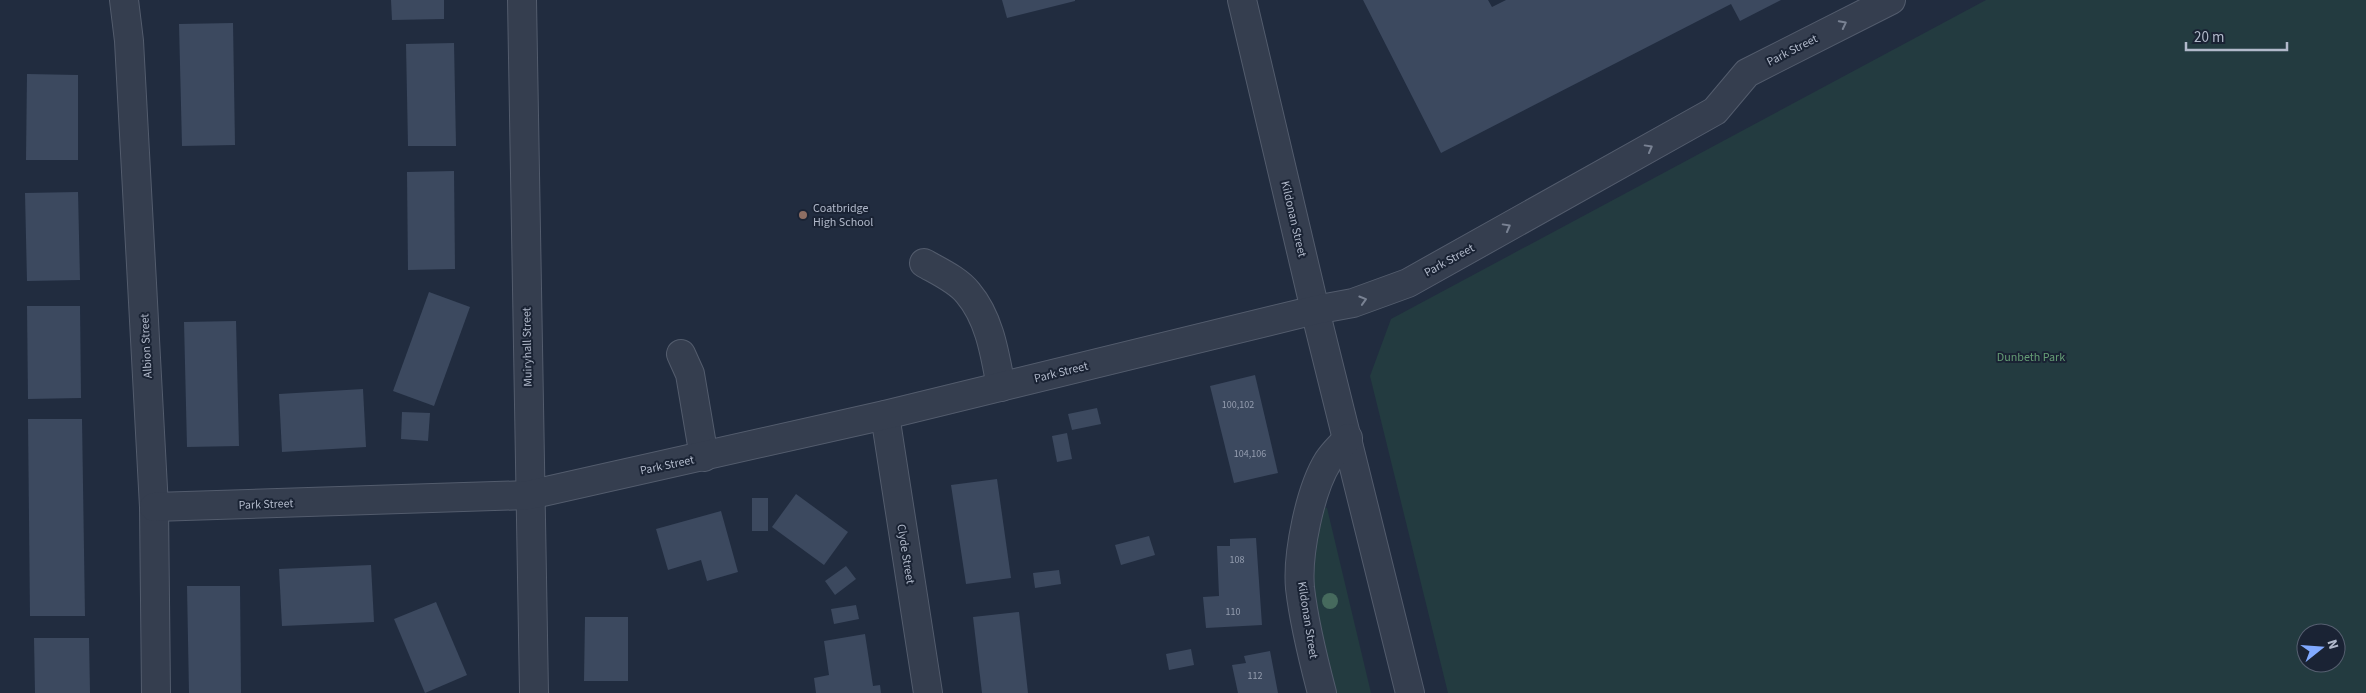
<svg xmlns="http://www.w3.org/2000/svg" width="2366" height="693" viewBox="0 0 2366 693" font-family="'Source Sans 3',sans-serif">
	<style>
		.green { fill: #233b40; fill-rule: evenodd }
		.building { fill: #3c495f }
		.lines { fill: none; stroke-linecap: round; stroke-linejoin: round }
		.minor-casing { stroke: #535c6d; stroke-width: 30 }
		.minor { stroke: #353e4f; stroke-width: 28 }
		.tree { fill: #466a5d }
		.oneway { stroke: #798293 }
		.education-dot { fill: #8d6e63; stroke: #1a2334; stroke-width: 2 }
		.labels { text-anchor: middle; stroke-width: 4; stroke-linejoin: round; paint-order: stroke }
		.number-label { font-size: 10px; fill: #949daf }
		.street-label { font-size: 12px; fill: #b1b9ca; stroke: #1a2334 }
		.poi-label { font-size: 12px; fill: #b1b9ca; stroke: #1a2334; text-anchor: start }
		.park-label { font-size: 12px; fill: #659d75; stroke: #1a2334 }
	</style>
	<rect width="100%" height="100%" fill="#212c3f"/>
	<g class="green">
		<path d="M1986,0h380v693h-918l-78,-317 21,-57zM2306,633h30v30h-30z"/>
		<path d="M1323,507l4,1 44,185h-38l-21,-106v-38z"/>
	</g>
	<g class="building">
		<path d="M391,0h53v19l-52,1z"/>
		<path d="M1002,0h73v1l-68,17z"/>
		<path d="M1363,0h125l4,7 14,-7h275l-41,21 -9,-17 -290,149z"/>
		<path d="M233,23l2,122 -53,1 -3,-122z"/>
		<path d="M454,43l2,103h-48l-2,-102z"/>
		<path d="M27,74l51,1v85h-52z"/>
		<path d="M454,171l1,98 -47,1 -1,-98z"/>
		<path d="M78,192l2,88 -53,1 -2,-88z"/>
		<path d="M429,292l41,15 -36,99 -41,-15z"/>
		<path d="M27,306h53l1,92 -53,1z"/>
		<path d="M236,321l3,125 -52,1 -3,-125z"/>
		<path d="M1255,375l23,98 -44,10 -24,-97z"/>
		<path d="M363,389l3,58 -84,5 -3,-58z"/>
		<path d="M1097,408l4,16 -29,6 -4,-16z"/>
		<path d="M402,412l28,1 -2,28 -27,-2z"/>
		<path d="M28,419h54l3,197h-55z"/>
		<path d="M1067,433l5,26 -15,3 -5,-26z"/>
		<path d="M997,479l14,99 -45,6 -15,-99z"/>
		<path d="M796,494l52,38 -24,33 -52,-38z"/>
		<rect x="752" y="498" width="16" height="33"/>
		<path d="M721,511l17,61 -31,9 -6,-21 -33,10 -12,-41z"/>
		<path d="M1149,536l6,19 -34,10 -6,-20z"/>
		<path d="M1256,538l6,87 -56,3 -3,-31 16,-1 -2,-50h13v-7z"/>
		<path d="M371,565l3,57 -92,4 -3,-57z"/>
		<path d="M846,566l10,13 -21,16 -10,-14z"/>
		<path d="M1059,570l2,14 -26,4 -2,-15z"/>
		<path d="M187,586h53l1,107h-52z"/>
		<path d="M436,602l31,73 -42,18 -31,-74z"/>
		<path d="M856,605l3,14 -25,5 -3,-15z"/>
		<path d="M1019,612l9,81h-46l-9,-76z"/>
		<path d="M585,617h43v64h-44z"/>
		<path d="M865,634l8,52 7,-1 1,8h-65l-2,-15 15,-3 -5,-34z"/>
		<path d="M34,638h55l1,55h-55z"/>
		<path d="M1191,649l3,16 -25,5 -3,-16z"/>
		<path d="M1270,651l8,42h-40l-6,-28 14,-2 -2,-7z"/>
	</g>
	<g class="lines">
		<g class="minor-casing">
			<g id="minor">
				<path d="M124,0l5,41 25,466 2,186"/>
				<path d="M522,0l12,693"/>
				<path d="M1242,0l73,310 95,383"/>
				<path d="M924,263c14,8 34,17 44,30 22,26 27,62 33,94"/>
				<path d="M681,354l9,20 14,83"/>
				<path d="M885,415l43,278"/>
				<path d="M154,507l375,-12 356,-80 430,-105 38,-7 55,-20 307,-172 32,-38 144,-73"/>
				<path d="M1322,693c-9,-34 -18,-70 -22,-105 -3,-34 10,-98 28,-127 5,-8 13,-15 20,-23"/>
			</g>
		</g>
		<use href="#minor" class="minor"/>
	</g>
	<circle class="tree" cx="1330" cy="601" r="8"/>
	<defs><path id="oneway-chevron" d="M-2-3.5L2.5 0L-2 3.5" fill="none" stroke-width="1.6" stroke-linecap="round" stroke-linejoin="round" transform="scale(1.25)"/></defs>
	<g class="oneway">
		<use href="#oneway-chevron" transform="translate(1843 24) rotate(-27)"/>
		<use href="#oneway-chevron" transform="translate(1649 148) rotate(-29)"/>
		<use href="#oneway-chevron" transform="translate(1507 227) rotate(-29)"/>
		<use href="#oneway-chevron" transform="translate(1363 300) rotate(-17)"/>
	</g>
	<circle class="education-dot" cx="803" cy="215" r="5"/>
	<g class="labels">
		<g class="number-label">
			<text x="1238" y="408">100,102</text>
			<text x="1250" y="457">104,106</text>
			<text x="1237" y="563">108</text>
			<text x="1233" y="615">110</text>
			<text x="1255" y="679">112</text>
		</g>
		<g class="street-label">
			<text transform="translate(1792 50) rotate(-27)" y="4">Park Street</text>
			<text transform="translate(1294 219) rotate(77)" y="4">Kildonan Street</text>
			<text transform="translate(1449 260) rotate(-29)" y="4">Park Street</text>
			<text transform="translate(146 346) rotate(-93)" y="4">Albion Street</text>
			<text transform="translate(527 347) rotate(-91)" y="4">Muiryhall Street</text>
			<text transform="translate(1061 372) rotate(-14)" y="4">Park Street</text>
			<text transform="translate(667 465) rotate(-12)" y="4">Park Street</text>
			<text transform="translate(266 504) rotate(-2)" y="4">Park Street</text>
			<text transform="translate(906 554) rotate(81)" y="4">Clyde Street</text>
			<text transform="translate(1308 620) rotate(81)" y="4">Kildonan Street</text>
		</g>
		<g class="poi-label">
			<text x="813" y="212">Coatbridge<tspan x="813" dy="14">High School</tspan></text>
		</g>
		<g class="park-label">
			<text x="2031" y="361">Dunbeth Park</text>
		</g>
	</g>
	<g transform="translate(2321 648) rotate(73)"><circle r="24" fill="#1a2334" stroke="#565f70"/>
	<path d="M0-4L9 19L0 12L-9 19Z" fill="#81aaff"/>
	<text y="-8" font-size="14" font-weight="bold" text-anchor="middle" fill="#b1b9ca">N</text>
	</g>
	<path d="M2186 42v8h101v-8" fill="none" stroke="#b1b9ca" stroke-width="2.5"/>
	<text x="2194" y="42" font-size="15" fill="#b1b9ca" stroke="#1a2334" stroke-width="4" paint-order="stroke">20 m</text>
</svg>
